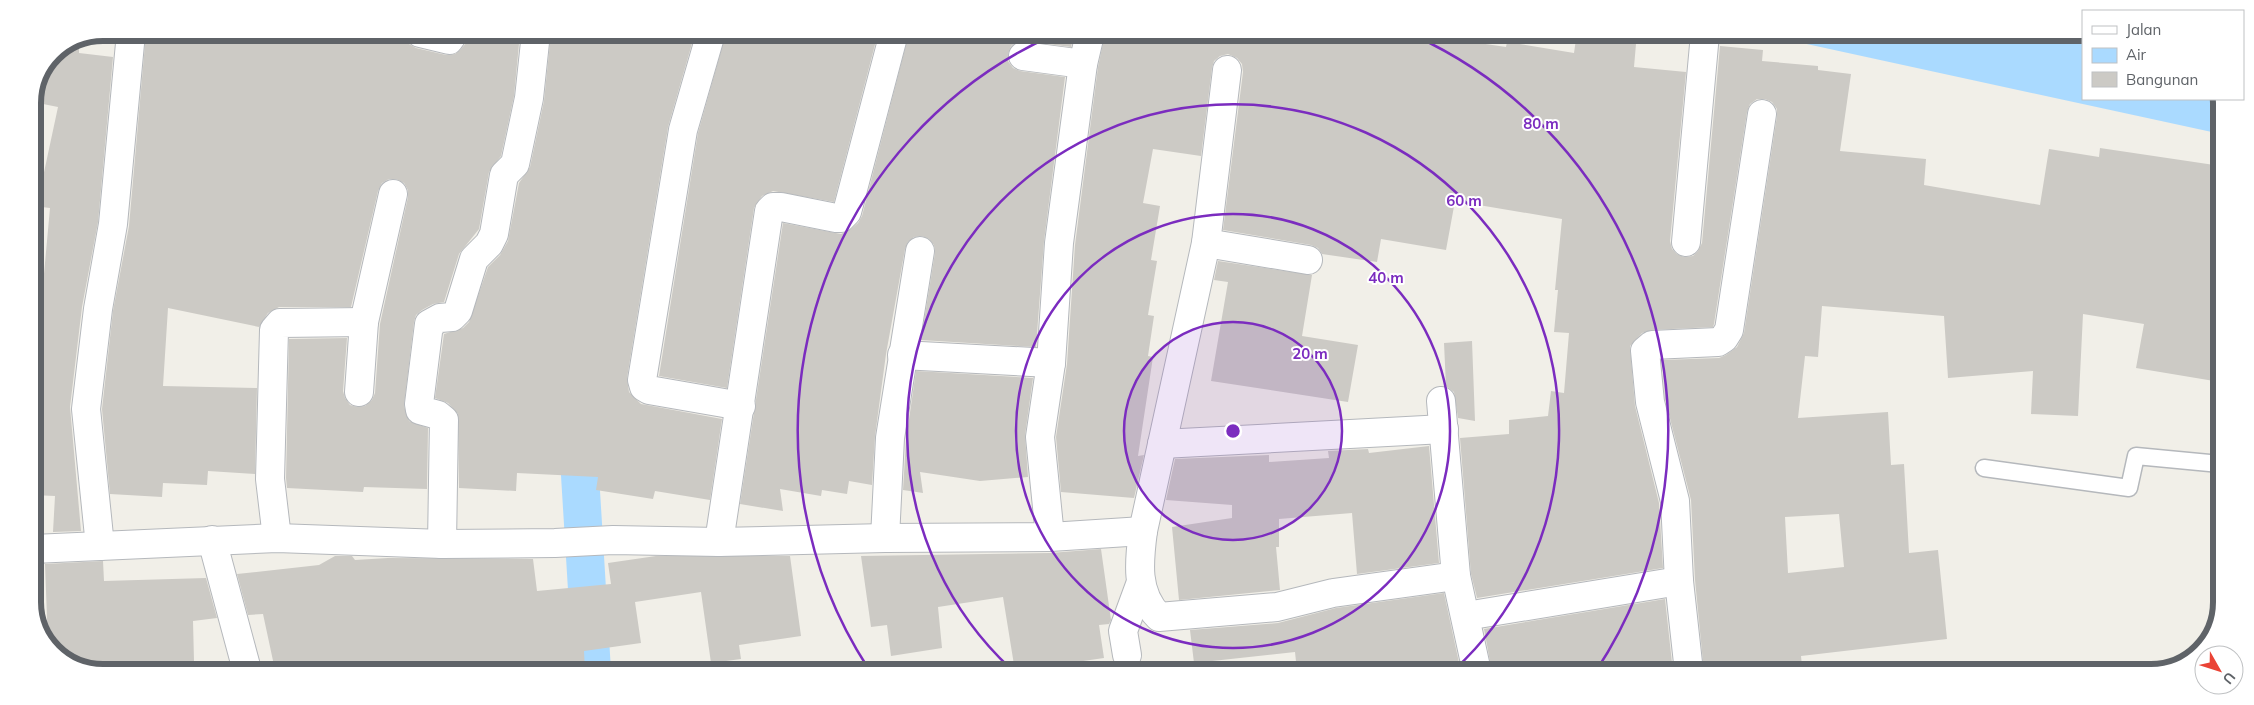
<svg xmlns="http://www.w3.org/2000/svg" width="2254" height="705" viewBox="0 0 2254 705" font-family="Mulish,sans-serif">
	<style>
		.green { fill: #c5e8c5 }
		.water { fill: #aadaff }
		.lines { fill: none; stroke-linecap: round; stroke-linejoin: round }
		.canal { stroke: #aadaff; stroke-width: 38 }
		.building { fill: #cccac5; fill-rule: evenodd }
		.service-casing { stroke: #b5b8bc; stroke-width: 19 }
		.minor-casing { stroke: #b5b8bc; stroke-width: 30 }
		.service { stroke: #fff; stroke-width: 16 }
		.minor { stroke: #fff; stroke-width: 28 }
		.ring { fill: none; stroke: #7b2cbf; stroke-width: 2.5 }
		.rim { fill: none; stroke: #5f6368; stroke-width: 6 }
		.centre { fill: #7b2cbf; stroke: #fff; stroke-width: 2.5 }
		.ring-label { font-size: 15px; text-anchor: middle; font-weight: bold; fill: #7b2cbf; stroke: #fff; stroke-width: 4; stroke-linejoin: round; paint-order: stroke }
	</style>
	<rect width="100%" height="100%" fill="#f1efe8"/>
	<path class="green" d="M1273,665l1,6h-39z"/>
	<path class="water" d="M1765,35h318v64h138v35z"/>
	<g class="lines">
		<path class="canal" d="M577,426l15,245"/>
	</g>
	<g class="building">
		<path d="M146,33h259l4,11 7,4 30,7 9,-1 6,-5 6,-7 2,-9h51l-6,63 -13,60 -12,16 -10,57 -20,25 -15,48 -11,2 -11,6 -6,5 -2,7 -10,84 5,15 19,7 -1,61 -63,-2 -1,5 -76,-4 -1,-10 3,-139 58,-1 -4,53 2,7 5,7 7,2 8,-1 7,-6 3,-7 5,-69 28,-127v-7l-4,-7 -8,-4h-7l-7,4 -4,8 -27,116h-72l-11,6 -9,14 -91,-19 -5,78 94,2 -2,86 -47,-3 -1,14 -44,-2 -1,14 -52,-3 -8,-85 11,-98 16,-85z"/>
		<path d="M551,33h144l-27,94 -41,251 2,14 12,12 81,15 -12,81 -55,-9 -2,8 -57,-9 2,-13 -81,-4 -1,18 -57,-3 -1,-74 -10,-11 -13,-5 9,-64 19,-6 6,-6 19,-55 12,-12 8,-14 11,-58 11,-16 14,-66z"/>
		<path d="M726,33h152l-44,169 -61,-11 -11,5 -8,12 -27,180 -68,-12 39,-243z"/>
		<path d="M909,33l165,1 -3,13 -46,-6h-7l-7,5 -3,8v7l5,7 7,3 45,6 -21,164 -8,106 -115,-7 14,-87 -1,-8 -5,-6 -7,-3 -8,1 -6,5 -3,7 -19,105 -11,82 -3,49 -23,-4 -2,13 -25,-4 -1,6 -41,-7 3,22 -43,-7 43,-281 58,11 10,-5 7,-6 4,-7z"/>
		<path d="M1105,34h340v4l61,9 1,-5 67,11 2,-14 60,5 -2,23 52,5 -16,169 2,8 5,5 7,3 9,-1 5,-5 4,-8 18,-197 43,4 -1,11 56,5v4l33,4 -11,77 86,8 -2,26 116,20 9,-56 50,8 1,-9 121,18 -1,216 -84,-14 8,-44 -61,-10 -5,102 -47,-2 2,-43 -85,7 -4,-62 -122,-10 -4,51 -13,-1 -7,62 90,-6 3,53 13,-1 5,89 29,-3 9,89 -146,17 1,10 -57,6h-41l-9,-92 -4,-80 -26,-101 -3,-39 57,-2 7,-3 11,-8 7,-14 33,-217v-7l-5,-7 -7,-3h-8l-7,5 -3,8 -33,212 -1,3 -62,3 -9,3 -12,13 5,60 24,97 4,65 -186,30 -6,-24 -11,-136 49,-4v-14l39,-4 3,-25 13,2 5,-60 -15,-1 4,-42h-3l7,-71 -107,-18 -9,49 -65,-11 -4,23 -55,-8 -4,-6 -7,-3 -88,-15 20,-158 -1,-8 -5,-6 -9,-4 -8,2 -6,5 -2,7 -11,88 -48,-7 -10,54 17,3 -9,54 6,1 -9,54 6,1 -6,40 5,1 -15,99 6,-1 -10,43 -73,-6 -5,-55 11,-73 8,-119 23,-178zM1839,514l5,53 -56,6 -3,-56z"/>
		<path d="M79,43v10l34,4 -15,165 -16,85 -12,100 11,124 -28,1 2,-36 -22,-1v-189l8,1 9,-99 -17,-2v-31l10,2 15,-70 -25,-5 21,-49z"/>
		<path d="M1218,261l94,14 -10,61 56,9 -10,57 -137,-21 17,-99 -14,-2z"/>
		<path d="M1472,341l3,80 -17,-3 -4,-26 -8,-6 -2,-43z"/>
		<path d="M916,371l117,7 -8,57 3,42 -48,4 -60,-9 3,21 -20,-3 3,-50z"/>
		<path d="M1429,446l10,117 -82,11 -5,-61 -73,6v28h-3l4,43 -101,10 -7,-73 60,-9v-13l-66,-5 9,-41 94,-4v7l60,-4 -1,-7 40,-2 1,4z"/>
		<path d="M1101,549l10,71 -2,4 -10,1 5,33 -89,13 -12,-74 -65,10 4,41 -51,8 -4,-31 -16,2 -10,-71 189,-3z"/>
		<path d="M335,556h17l3,4 33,-2 145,1 4,32 74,-7 -3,-21 48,-7h134l11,80 -62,9 2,14 -30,4 -10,-71 -66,10 6,41 -57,8 1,20 -310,-1 -12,-56 -15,1 -11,-41 82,-9z"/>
		<path d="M103,561l1,20 102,-3 11,40 -24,3 1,40 -50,1v8h-59l-37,-25 -3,-81z"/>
		<path d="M1444,593l17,79 -164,-1 -2,-19 -101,11 -4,-33 88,-7 58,-15z"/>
		<path d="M1665,599l8,73h-181l-8,-43z"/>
	</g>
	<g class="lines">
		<g class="service-casing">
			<path id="service" d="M1984,468l145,20 7,-32 84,8"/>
		</g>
		<g class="minor-casing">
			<g id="minor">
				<path d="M420,33l29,7 5,-7"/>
				<path d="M711,33l-28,97 -41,250 2,7 5,3 92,16"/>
				<path d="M1023,56l60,8"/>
				<path d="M1227,70l-21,173 -63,288c-4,30 -8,62 16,86l118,-10 56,-14 123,-17"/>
				<path d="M1686,242l19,-208"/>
				<path d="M1206,243l102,17"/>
				<path d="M902,355l149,8"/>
				<path d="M359,392l5,-70 29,-128"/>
				<path d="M1441,401l15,175 21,96"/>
				<path d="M1162,444l282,-15"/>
				<path d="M1050,537l-10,-100 11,-74 8,-120 24,-179 7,-30"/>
				<path d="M277,538l-7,-59 4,-149 6,-7 84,-1"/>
				<path d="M885,538l5,-100 30,-187"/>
				<path d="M212,540l35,130"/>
				<path d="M719,542l50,-331 4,-4h8l55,11h5l6,-6 47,-179"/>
				<path d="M442,544l2,-124 -6,-5 -18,-5 -1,-6 10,-80 11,-6 12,-1 6,-6 16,-52 15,-15 5,-10 10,-59 11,-11 14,-66 7,-65"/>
				<path d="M100,546l-14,-137 12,-100 15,-85 18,-191"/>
				<path d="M33,549l244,-11 165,6 113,-1 58,-3 106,2 166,-4 165,-1 93,-6"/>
				<path d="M1466,616l213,-35"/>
				<path d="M1127,655l-4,-24 18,-49"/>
				<path d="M1689,672l-10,-91 -4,-80 -25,-99 -5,-51 7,-6 66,-3 6,-4 5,-8 33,-216"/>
			</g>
		</g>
		<use href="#service" class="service"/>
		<use href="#minor" class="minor"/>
	</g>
	<circle cx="1233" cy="431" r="109" fill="#7b2cbf" fill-opacity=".12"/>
	<g class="ring">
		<circle cx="1233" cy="431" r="109"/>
		<circle cx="1233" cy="431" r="217"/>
		<path d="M1011 669A326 326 0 1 1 1453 671"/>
		<path d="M868 668A435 435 0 0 1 1053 35M1413 35A435 435 0 0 1 1596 671"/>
	</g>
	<path d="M0 0H2254V705H0ZM103 41H2151A62 62 0 0 1 2213 103V602A62 62 0 0 1 2151 664H103A62 62 0 0 1 41 602V103A62 62 0 0 1 103 41Z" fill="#fff" fill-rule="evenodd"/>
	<path class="rim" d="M103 41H2151A62 62 0 0 1 2213 103V602A62 62 0 0 1 2151 664H103A62 62 0 0 1 41 602V103A62 62 0 0 1 103 41Z"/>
	<circle cx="1233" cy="431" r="8" class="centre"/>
	<g class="ring-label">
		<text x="1541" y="129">80 m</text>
		<text x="1464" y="206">60 m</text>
		<text x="1386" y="283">40 m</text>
		<text x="1310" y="359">20 m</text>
	</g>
	<rect x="2082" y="10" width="162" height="90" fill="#ffffff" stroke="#bfc1c3"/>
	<rect x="2092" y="26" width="25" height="8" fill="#ffffff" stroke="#bfc1c3"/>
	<text x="2126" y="35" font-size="15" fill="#5f6368">Jalan</text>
	<rect x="2092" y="48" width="25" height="15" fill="#aadaff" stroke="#bfc1c3"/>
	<text x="2126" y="60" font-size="15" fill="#5f6368">Air</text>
	<rect x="2092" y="72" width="25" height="15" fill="#cccac5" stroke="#bfc1c3"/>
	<text x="2126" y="85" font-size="15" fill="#5f6368">Bangunan</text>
	<g transform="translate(2219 670) rotate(129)"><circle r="24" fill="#ffffff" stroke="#bfc1c3"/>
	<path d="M0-4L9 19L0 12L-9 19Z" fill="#ea4335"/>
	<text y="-8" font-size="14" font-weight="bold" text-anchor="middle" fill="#5f6368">U</text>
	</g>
</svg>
